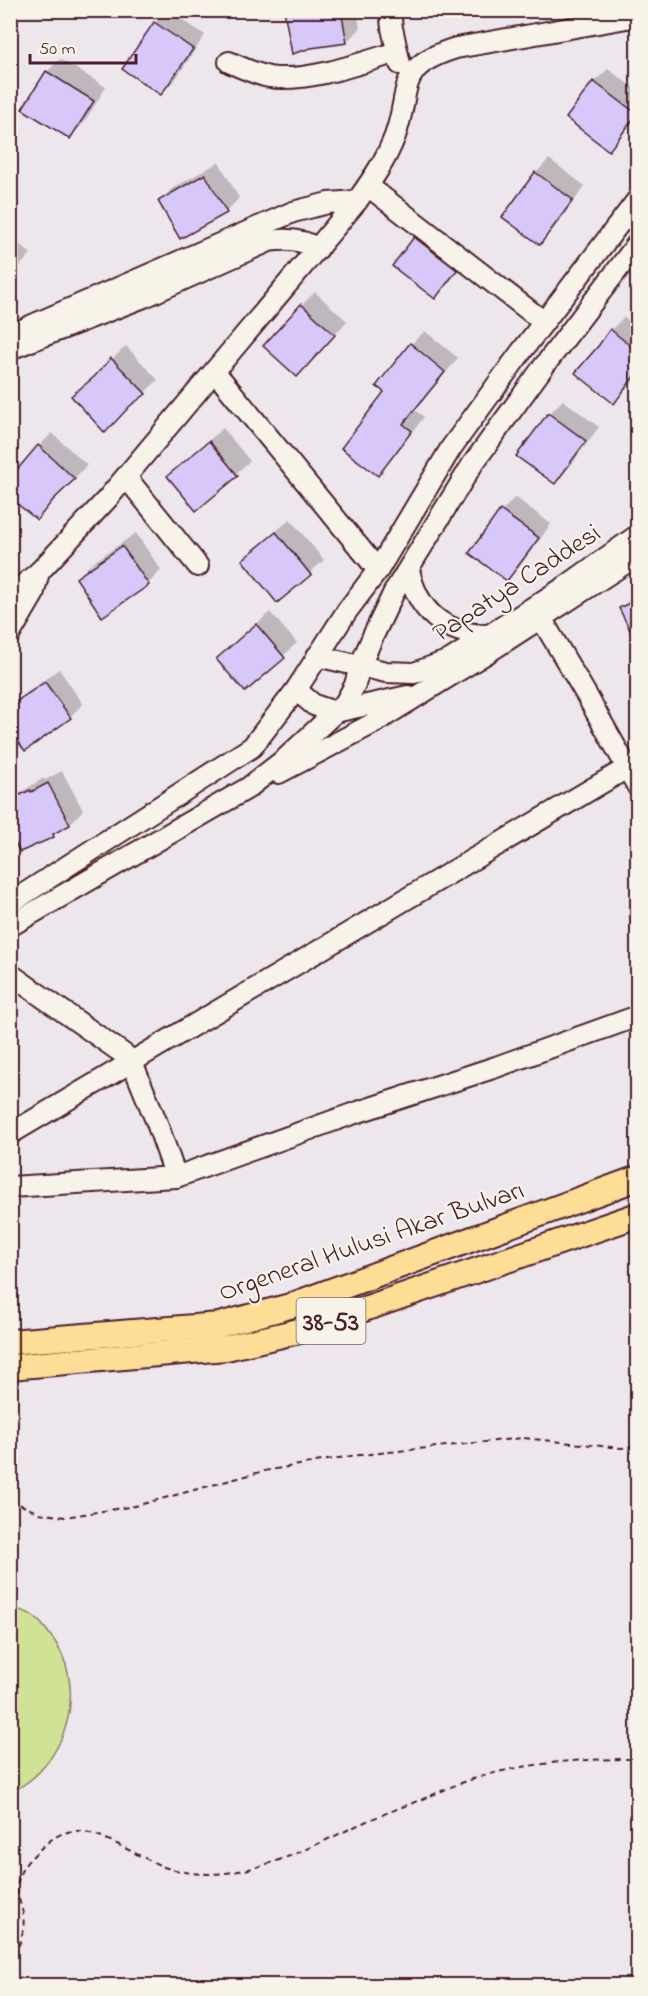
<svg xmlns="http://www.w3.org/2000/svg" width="648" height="1996" viewBox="0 0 648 1996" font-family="'Indie Flower',sans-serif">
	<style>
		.green { fill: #cfe296; stroke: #8c8060; stroke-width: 1.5 }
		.shadow { fill: #0003 }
		.building { fill: #d8c8fa; stroke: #4a1f2b; stroke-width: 1.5 }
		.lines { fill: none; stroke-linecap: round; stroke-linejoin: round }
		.minor-casing { stroke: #4a1f2b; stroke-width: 24 }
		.major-casing { stroke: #4a1f2b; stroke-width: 28 }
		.path { stroke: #4a1f2b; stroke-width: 2; stroke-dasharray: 6 4.5; stroke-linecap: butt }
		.minor { stroke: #f7f3e8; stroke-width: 20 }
		.major { stroke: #fedd96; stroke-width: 24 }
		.labels { text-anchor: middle; stroke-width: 4.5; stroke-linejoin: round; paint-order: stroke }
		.shield { fill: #f7f3e8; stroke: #7e5f64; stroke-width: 1.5 }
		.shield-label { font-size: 26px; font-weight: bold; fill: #4a1f2b }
		.street-label { font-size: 27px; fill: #4a1f2b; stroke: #f7f3e8 }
	</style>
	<rect width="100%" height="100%" fill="#eee6ed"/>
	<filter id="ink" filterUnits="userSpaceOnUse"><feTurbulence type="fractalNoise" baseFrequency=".0167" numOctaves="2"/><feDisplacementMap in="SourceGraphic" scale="12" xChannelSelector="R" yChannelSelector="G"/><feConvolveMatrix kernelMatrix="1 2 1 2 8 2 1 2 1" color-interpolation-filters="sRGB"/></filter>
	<g filter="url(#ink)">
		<path class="green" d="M11,1607c5,2 12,4 17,6 12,6 21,20 28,30 32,52 8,124 -45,149z"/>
		<g class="shadow">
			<path d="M168,10l37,25 -30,45 -14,13 -6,-70z"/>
			<path d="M285,10h72l3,19 -14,13z"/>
			<path d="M60,59l46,28 -23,37 -13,13 -23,-65z"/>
			<path d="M608,69l30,22v24l-16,21 -13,13 -15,-67z"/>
			<path d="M549,159l36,27 -32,44 -14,13 -35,-26 32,-44z"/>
			<path d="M219,162l20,36 -13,14 -66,-11 13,-13z"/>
			<path d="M429,225l41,31 -22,28 -13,13 -41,-32 21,-27z"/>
			<path d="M10,236l21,18 -21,22z"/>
			<path d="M315,292l32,29 -36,40 -9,-56z"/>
			<path d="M624,317l14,10v46l-11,16 -14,13 -13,-56 11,-16z"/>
			<path d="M425,331l33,27 -43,52 9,7 -33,43 -14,14 9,-82 25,-48z"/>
			<path d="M126,346l32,34 -14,13 -71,3z"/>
			<path d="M563,400l36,27 -31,42 -13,13 -36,-26 30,-42z"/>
			<path d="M223,428l27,33 -54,48 -27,-33z"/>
			<path d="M52,433l35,32 -50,53 2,-72z"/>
			<path d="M515,497l36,27 -31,42 -13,13 -36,-26 31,-42z"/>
			<path d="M290,519l34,41 -46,41 -34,-41z"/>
			<path d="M136,533l25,37 -13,14 -71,-6 14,-14z"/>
			<path d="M638,595v48l-17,-35 9,-9z"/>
			<path d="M270,612l27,31 -52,47 -27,-31z"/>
			<path d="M59,669l24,35 -13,13 -60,12v-24z"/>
			<path d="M62,771l21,39 -13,14 -10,5 -7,7 -43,-5v-32l34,-21 1,2z"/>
		</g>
		<g class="building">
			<path d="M284,10h57l6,33 -36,5 -19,6z"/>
			<path d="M154,22l39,27 -32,46 -39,-26z"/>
			<path d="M46,71l48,30 -24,38 -48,-30z"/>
			<path d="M593,81l44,33 -28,37 -43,-33z"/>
			<path d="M535,172l38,28 -33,45 -38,-28z"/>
			<path d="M205,174l22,39 -47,26 -22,-38z"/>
			<path d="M414,237l43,33 -22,29 -43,-33z"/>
			<path d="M301,304l34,31 -38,42 -34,-31z"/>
			<path d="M610,329l28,23v19l-24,33 -39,-31 24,-28z"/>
			<path d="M410,343l35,29 -42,52 9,7 -34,45 -37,-28 43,-56 -8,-6z"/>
			<path d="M111,358l35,36 -16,12 -25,27 -34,-37 23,-19z"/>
			<path d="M548,413l38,28 -31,43 -39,-28z"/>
			<path d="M209,441l29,35 -42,35 -29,-35z"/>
			<path d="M38,445l37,34 -22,21 -16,20 -27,-22v-20z"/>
			<path d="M500,510l39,28 -32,43 -38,-28z"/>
			<path d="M276,532l35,43 -34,28 -35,-43z"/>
			<path d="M122,546l27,39 -47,32 -26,-39z"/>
			<path d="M638,599v47l-19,-38z"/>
			<path d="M256,624l29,34 -40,34 -29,-33z"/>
			<path d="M45,682l26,36 -46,33 -15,-20v-25z"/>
			<path d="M48,783l22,42 -17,9 1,3 -34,15 -10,-18v-31l5,-2 -1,-3 16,-8 1,2z"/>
		</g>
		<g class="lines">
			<g class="minor-casing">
				<g id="minor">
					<path d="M390,10l2,18 8,36"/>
					<path d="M229,62c13,6 26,12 40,15 37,6 92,-14 128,-25"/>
					<path d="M368,186l176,136"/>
					<path d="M10,337l18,-10 265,-115 35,-9 29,-2"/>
					<path d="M10,349l134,-52 125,-56c18,-3 34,-2 49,8"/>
					<path d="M215,372l163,198"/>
					<path d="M126,477l72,89"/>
					<path d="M409,569c8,43 36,65 79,66"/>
					<path d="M10,599l11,-12 18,-15 69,-74 249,-297c15,-21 29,-41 38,-65 17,-48 -1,-69 61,-88l182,-32"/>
					<path d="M541,618l46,78 51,91"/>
					<path d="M10,634l23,-39 6,-23"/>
					<path d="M317,656l69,16 28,1 36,-13 115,-73 73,-52"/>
					<path d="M296,690l18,15 21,7 73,-16"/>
					<path d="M279,773l93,-49 118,-73 148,-96"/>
					<path d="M10,903l242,-156 44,-57 51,-79 31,-41 73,-122 70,-96 117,-153"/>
					<path d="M10,926l238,-138 37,-29 60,-56 10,-18 5,-19 13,-30 21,-44 78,-127 69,-95 97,-127"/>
					<path d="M10,974l115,81 7,7 25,61 19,54"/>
					<path d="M10,1134l617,-366"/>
					<path d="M10,1187l166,-10 176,-63 144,-47 142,-51"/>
				</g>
			</g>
			<g class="major-casing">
				<g id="major">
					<path d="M10,1342l209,-17 71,-19 348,-128"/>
					<path d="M10,1367l216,-19 77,-18 335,-115"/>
				</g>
			</g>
			<g class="path">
				<path d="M10,1500l29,13 26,4 70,-11 129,-35 87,-15 172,-18 98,10 17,-2"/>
				<path d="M10,1965c8,-17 16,-32 13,-52 -3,-11 -7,-20 -5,-31 2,-14 10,-21 19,-30 30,-30 47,-24 82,-7 15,8 30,15 45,22 68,22 132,-13 192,-41 19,-9 39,-16 59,-24 19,-7 36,-16 55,-22 55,-18 111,-21 168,-21"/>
			</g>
			<use href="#minor" class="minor"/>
			<use href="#major" class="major"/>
		</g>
	</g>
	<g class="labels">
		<rect class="shield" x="296.5" y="1298" width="69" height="46" rx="4.5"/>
		<g class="shield-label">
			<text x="331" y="1330">38-53</text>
		</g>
		<g class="street-label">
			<text transform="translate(516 582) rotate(-33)" y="9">Papatya Caddesi</text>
			<text transform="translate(371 1240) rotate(-19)" y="9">Orgeneral Hulusi Akar Bulvarı</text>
		</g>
	</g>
	<rect width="648" height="1996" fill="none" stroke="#f7f3e8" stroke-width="36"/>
	<rect x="18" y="18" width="612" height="1960" fill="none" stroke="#4a1f2b" stroke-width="2" filter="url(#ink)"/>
	<path d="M30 54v9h106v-9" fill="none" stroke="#4a1f2b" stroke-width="3"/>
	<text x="39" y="54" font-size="18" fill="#4a1f2b" stroke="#f7f3e8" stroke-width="4.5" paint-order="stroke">50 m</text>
</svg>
